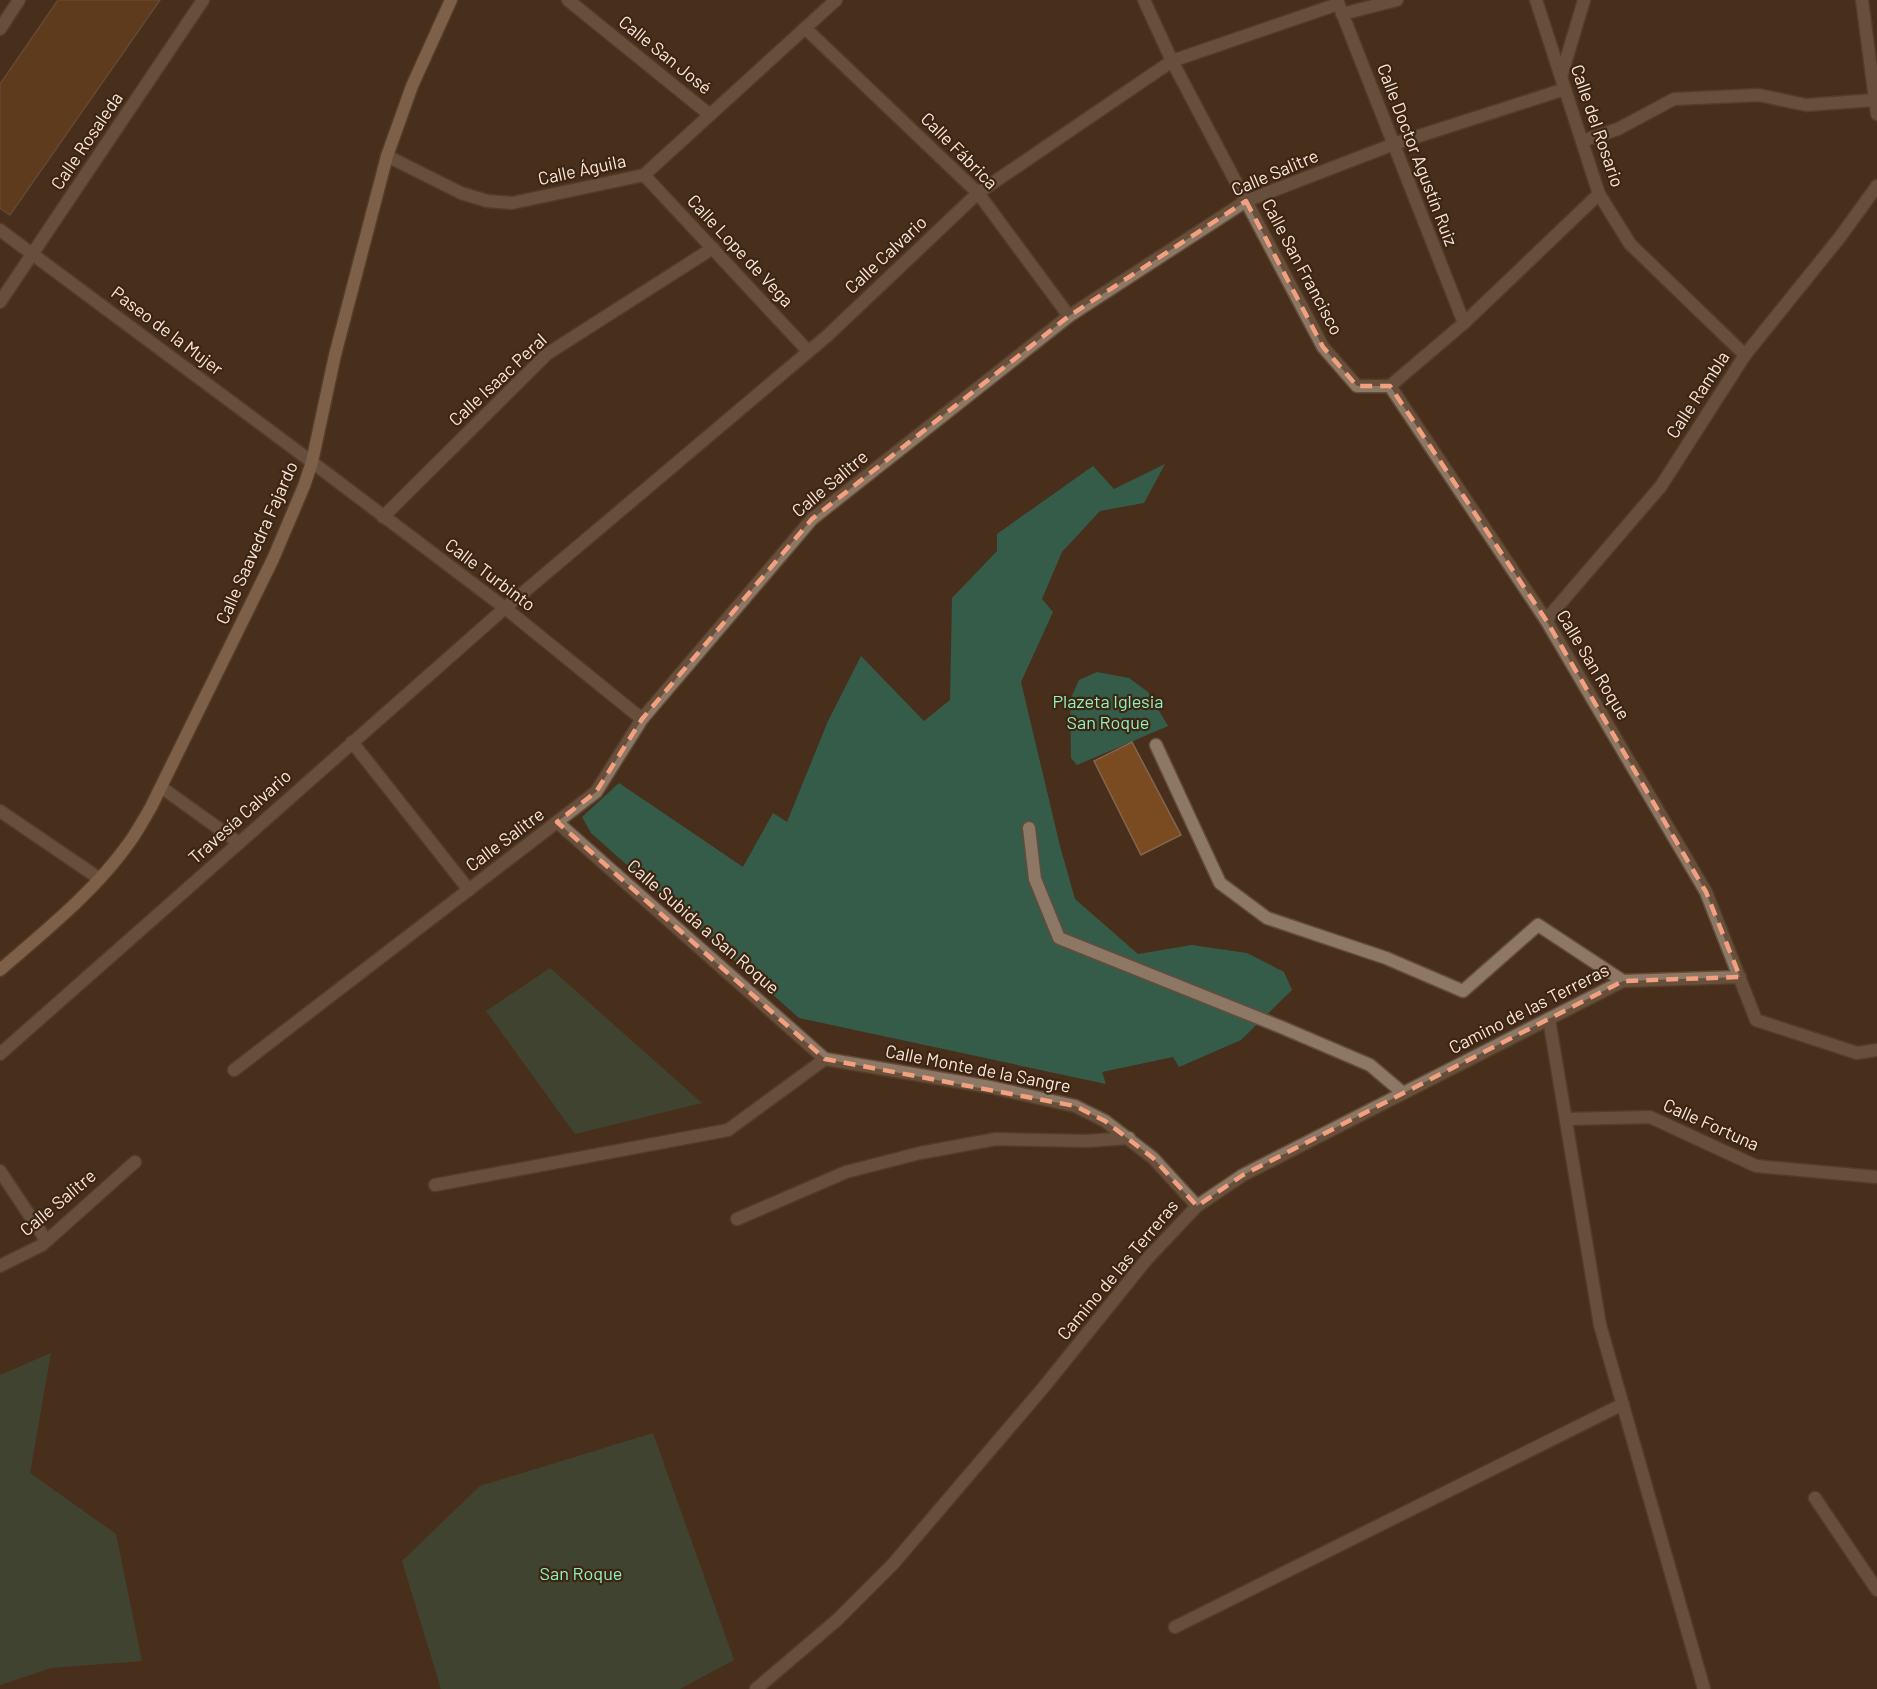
<svg xmlns="http://www.w3.org/2000/svg" width="1877" height="1689" viewBox="0 0 1877 1689" font-family="Barlow,sans-serif">
	<style>
		.green { fill: #355c49 }
		.building { fill: #7a4a21; stroke: #836652; stroke-width: 1.5 }
		.lines { fill: none; stroke-linecap: round; stroke-linejoin: round }
		.pedestrian-casing { stroke: #644c3b; stroke-width: 15 }
		.minor-casing { stroke: #644c3b; stroke-width: 15 }
		.secondary-casing { stroke: #644c3b; stroke-width: 15 }
		.pedestrian { stroke: #8d7765; stroke-width: 12 }
		.minor { stroke: #8d7765; stroke-width: 12 }
		.secondary { stroke: #bf9c7f; stroke-width: 12 }
		.marked { fill: none; stroke: #f2a07f; stroke-width: 4.5; stroke-dasharray: 12 8; stroke-linejoin: round }
		.labels { text-anchor: middle; stroke-width: 4.5; stroke-linejoin: round; paint-order: stroke }
		.street-label { font-size: 18px; fill: #f7e7db; stroke: #3d2512 }
		.park-label { font-size: 18px; fill: #8ff1c1; stroke: #3d2512 }
	</style>
	<rect width="100%" height="100%" fill="#482f1c"/>
	<g class="green">
		<path d="M1165,464l-21,39 -44,8 -38,41 -20,47 11,13 -32,70 39,164 15,53 63,55 54,-9 55,8 37,19 8,18 -51,50 -62,27 -6,-10 -71,15 4,12 -307,-66 -208,-185 -9,-16 37,-34 124,84 30,-54 14,9 41,-101 33,-65 63,65 26,-21 2,-102 45,-47v-17l96,-68 21,23z"/>
		<path d="M1097,672l32,6 19,14 20,34 -91,39 -6,-7 -1,-58 9,-20z"/>
		<path d="M550,968l152,135 -127,31 -89,-123z"/>
		<path d="M51,1353l-21,120 86,61 26,127 -91,7 -51,17v-310z"/>
		<path d="M653,1433l81,227 -54,29h-239l-39,-128 78,-75z"/>
	</g>
	<g class="building">
		<path d="M58,0h102l-150,215 -10,-7v-124z"/>
		<path d="M1132,742l49,93 -40,20 -47,-94z"/>
	</g>
	<g class="lines">
		<g class="pedestrian-casing">
			<path id="pedestrian" d="M0,230l312,232"/>
		</g>
		<g class="minor-casing">
			<g id="minor">
				<path d="M568,0l142,115"/>
				<path d="M1144,0l28,61 151,286 34,39h33"/>
				<path d="M1337,0l127,323"/>
				<path d="M1536,0l63,194 31,50 115,111"/>
				<path d="M1862,0l15,114"/>
				<path d="M1342,14l55,-14"/>
				<path d="M805,28l173,165 91,123"/>
				<path d="M0,29l19,-29"/>
				<path d="M1561,77l23,-77"/>
				<path d="M1582,141l36,-12 56,-30 85,-4 47,10 69,-5"/>
				<path d="M387,156l74,37 26,8 25,2 132,-28 192,-175"/>
				<path d="M644,175l164,176"/>
				<path d="M0,302l203,-302"/>
				<path d="M1390,386l156,234 160,272 50,128 101,33 20,-3"/>
				<path d="M1390,386l74,-63 135,-129"/>
				<path d="M312,462l193,146 137,111"/>
				<path d="M383,517l164,-163 166,-106"/>
				<path d="M1546,620l115,-134 84,-131 95,-118 37,-51"/>
				<path d="M352,742l117,148"/>
				<path d="M1156,745l64,138 47,35 119,40 77,33 75,-66 85,56"/>
				<path d="M161,787l78,56"/>
				<path d="M0,811l100,68"/>
				<path d="M557,822l268,237"/>
				<path d="M1029,828l6,51 24,59 222,89 89,38 33,28"/>
				<path d="M1549,1019l51,306 104,364"/>
				<path d="M0,1054l505,-446 322,-272 151,-143 194,-132 166,-57"/>
				<path d="M825,1059l165,28 85,19 30,15 48,37 44,48"/>
				<path d="M234,1070l362,-278 46,-73 170,-200 257,-203 177,-115 148,-57 171,-55"/>
				<path d="M1566,1119l84,-2 106,49 121,11"/>
				<path d="M0,1171l46,69"/>
				<path d="M435,1185l293,-55 97,-71"/>
				<path d="M737,1219l109,-47 74,-19 76,-14 91,2 42,-3"/>
				<path d="M0,1266l42,-21 93,-83"/>
				<path d="M1815,1498l62,92"/>
				<path d="M1175,1627l448,-223"/>
				<path d="M756,1689l81,-69 56,-56 150,-176 104,-129 50,-53 46,-31 380,-194 117,-4"/>
			</g>
		</g>
		<g class="secondary-casing">
			<path id="secondary" d="M0,970c45,-39 94,-78 129,-127 8,-11 15,-24 22,-36l122,-248 31,-73 8,-24 23,-107 52,-199 25,-70 39,-86"/>
		</g>
		<use href="#pedestrian" class="pedestrian"/>
		<use href="#minor" class="minor"/>
		<use href="#secondary" class="secondary"/>
	</g>
	<path d="M0 0H1877V1689H0ZM1246,201l77,146 34,39h33l156,234 160,272 34,85 -117,4 -380,194 -46,31 -44,-48 -48,-37 -30,-15 -250,-47 -268,-237 39,-30 46,-73 170,-200 257,-203z" fill="#482f1c" fill-opacity=".55" fill-rule="evenodd"/>
	<path class="marked" d="M1246,201l77,146 34,39h33l156,234 160,272 34,85 -117,4 -380,194 -46,31 -44,-48 -48,-37 -30,-15 -250,-47 -268,-237 39,-30 46,-73 170,-200 257,-203z"/>
	<g class="labels">
		<g class="street-label">
			<text transform="translate(665 55) rotate(39)" y="6">Calle San José</text>
			<text transform="translate(1597 126) rotate(71)" y="6">Calle del Rosario</text>
			<text transform="translate(87 141) rotate(-56)" y="6">Calle Rosaleda</text>
			<text transform="translate(959 151) rotate(45)" y="6">Calle Fábrica</text>
			<text transform="translate(1417 155) rotate(69)" y="6">Calle Doctor Agustín Ruiz</text>
			<text transform="translate(582 170) rotate(-12)" y="6">Calle Águila</text>
			<text transform="translate(1275 173) rotate(-23)" y="6">Calle Salitre</text>
			<text transform="translate(740 251) rotate(47)" y="6">Calle Lope de Vega</text>
			<text transform="translate(886 255) rotate(-43)" y="6">Calle Calvario</text>
			<text transform="translate(1302 267) rotate(62)" y="6">Calle San Francisco</text>
			<text transform="translate(167 331) rotate(37)" y="6">Paseo de la Mujer</text>
			<text transform="translate(498 380) rotate(-43)" y="6">Calle Isaac Peral</text>
			<text transform="translate(1698 395) rotate(-57)" y="6">Calle Rambla</text>
			<text transform="translate(830 484) rotate(-40)" y="6">Calle Salitre</text>
			<text transform="translate(257 543) rotate(-66)" y="6">Calle Saavedra Fajardo</text>
			<text transform="translate(490 575) rotate(37)" y="6">Calle Turbinto</text>
			<text transform="translate(1593 665) rotate(59)" y="6">Calle San Roque</text>
			<text transform="translate(240 817) rotate(-42)" y="6">Travesía Calvario</text>
			<text transform="translate(505 840) rotate(-37)" y="6">Calle Salitre</text>
			<text transform="translate(703 927) rotate(41)" y="6">Calle Subida a San Roque</text>
			<text transform="translate(1529 1009) rotate(-27)" y="6">Camino de las Terreras</text>
			<text transform="translate(978 1069) rotate(11)" y="6">Calle Monte de la Sangre</text>
			<text transform="translate(1711 1125) rotate(24)" y="6">Calle Fortuna</text>
			<text transform="translate(58 1203) rotate(-40)" y="6">Calle Salitre</text>
			<text transform="translate(1118 1270) rotate(-50)" y="6">Camino de las Terreras</text>
		</g>
		<g class="park-label">
			<text x="1108" y="708">Plazeta Iglesia<tspan x="1108" dy="21">San Roque</tspan></text>
			<text x="581" y="1580">San Roque</text>
		</g>
	</g>
</svg>
